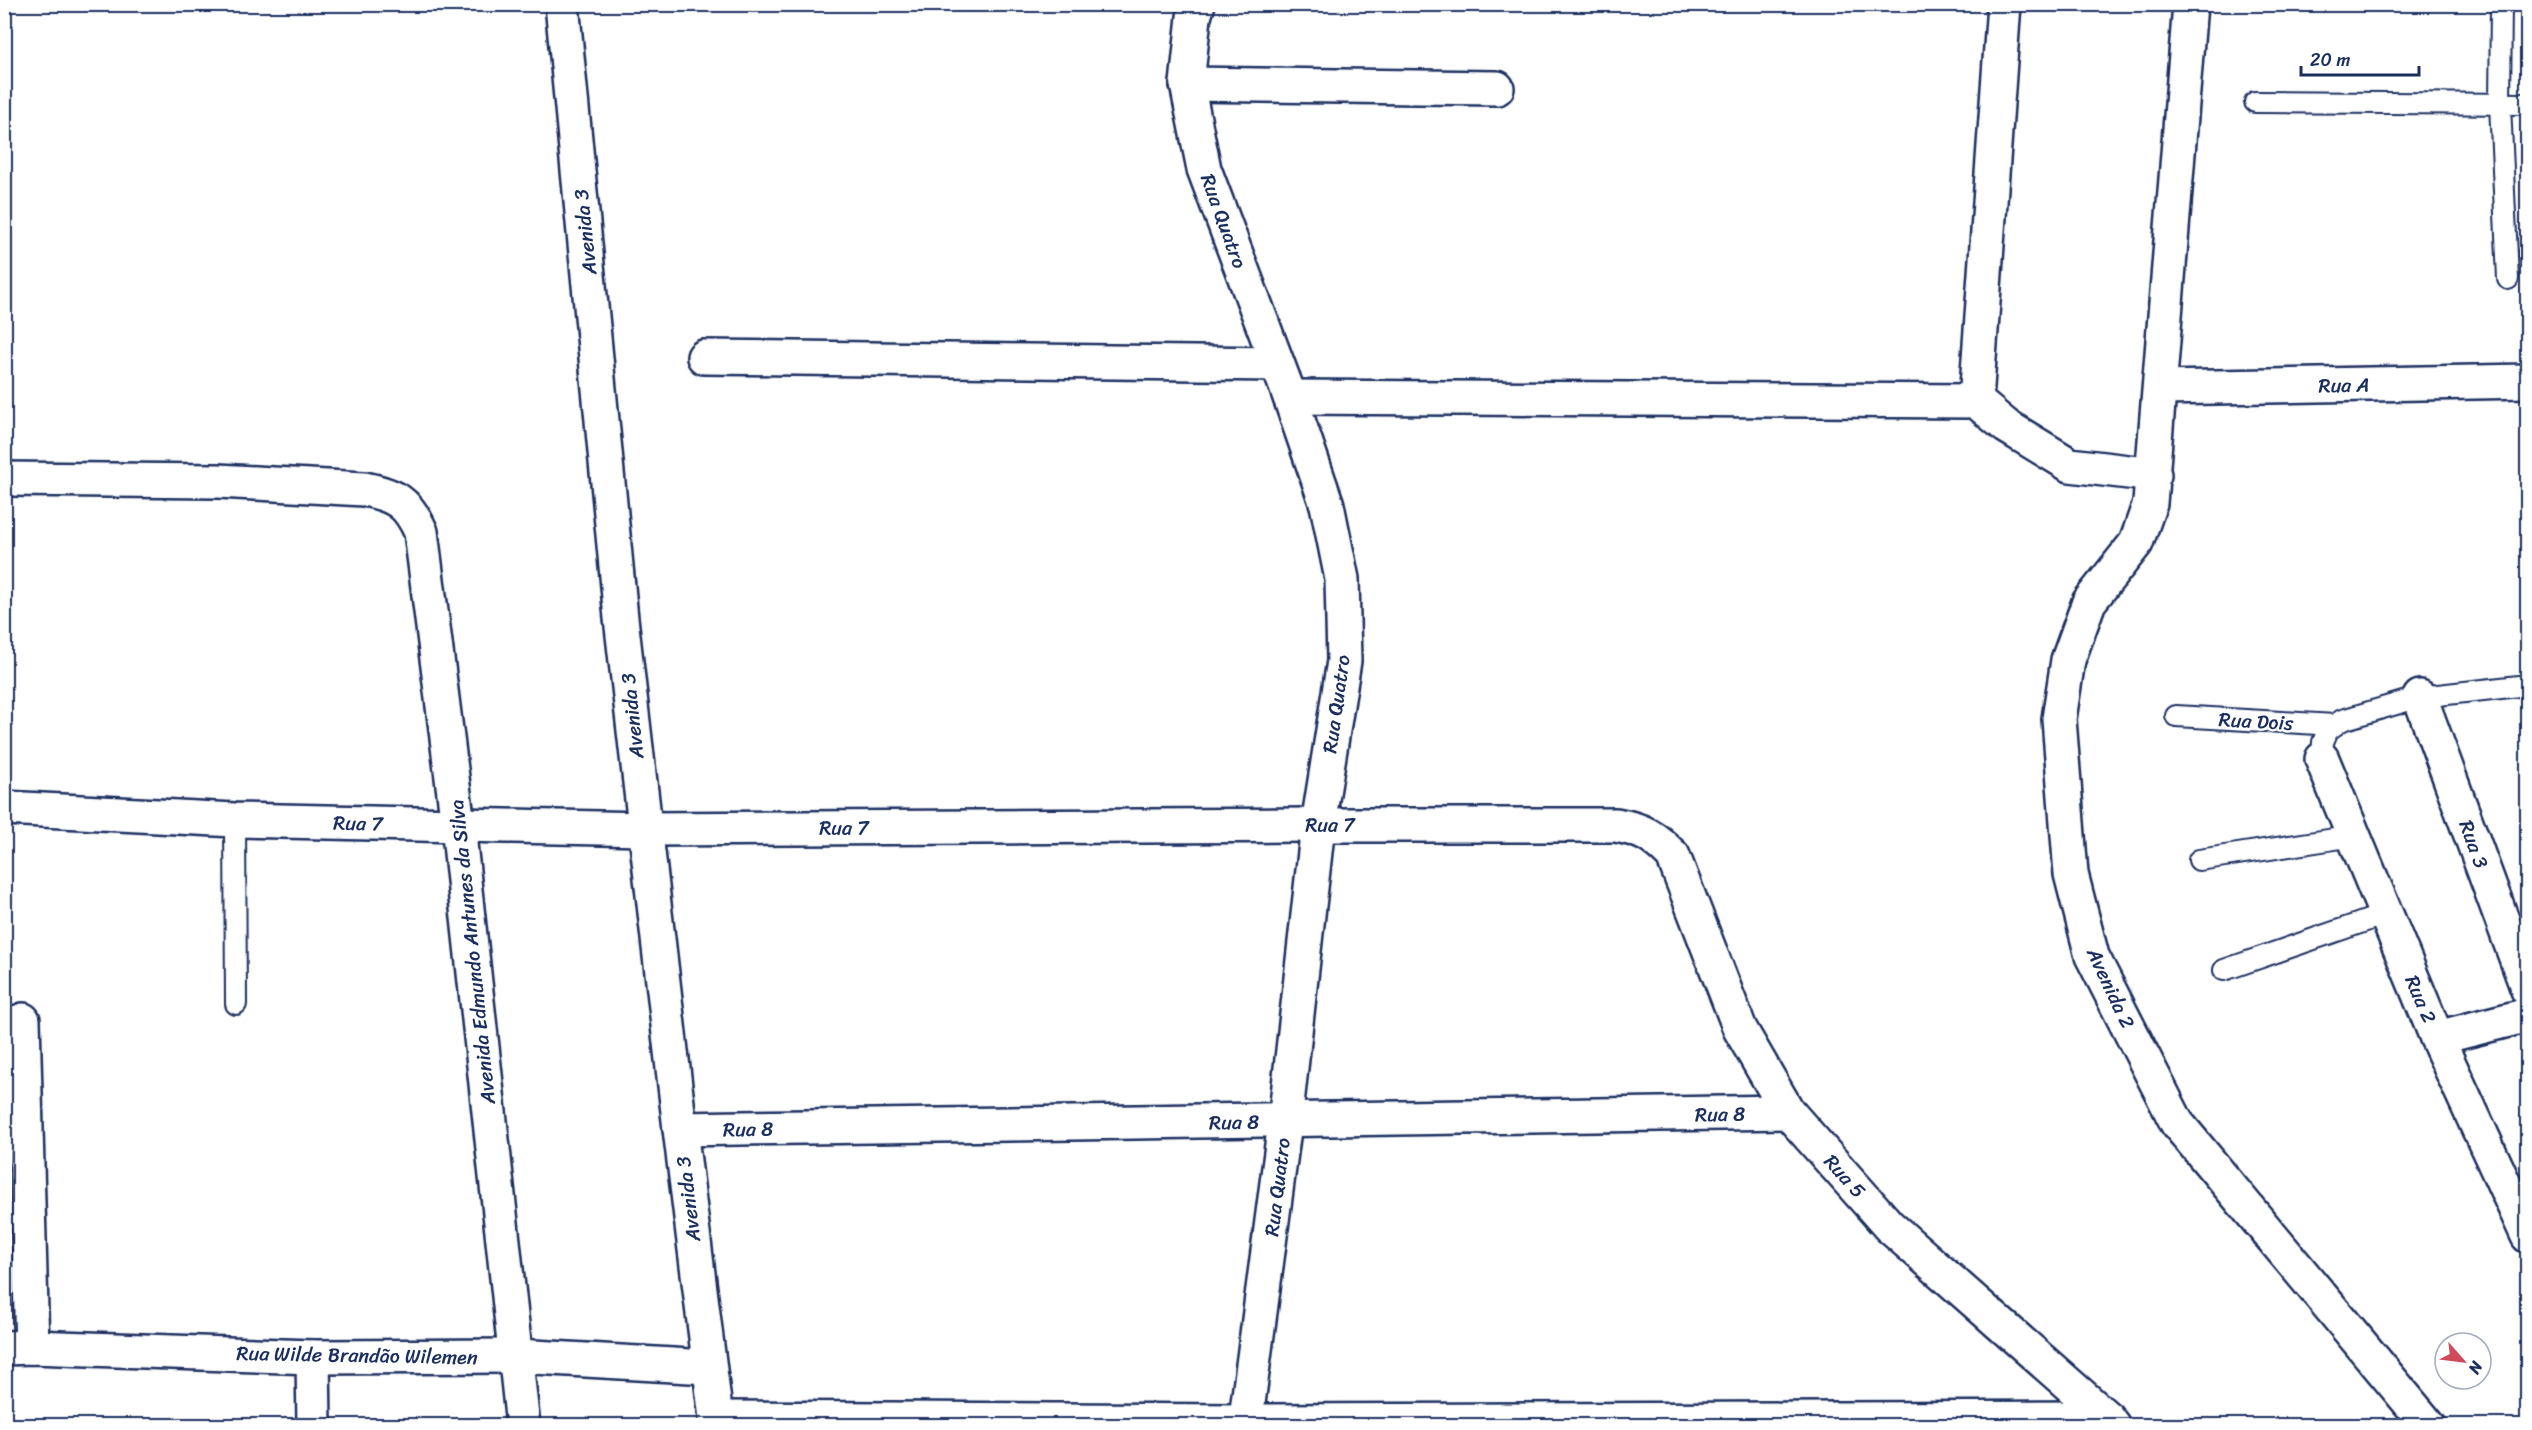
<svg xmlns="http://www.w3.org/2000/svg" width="2532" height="1430" viewBox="0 0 2532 1430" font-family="Sriracha,sans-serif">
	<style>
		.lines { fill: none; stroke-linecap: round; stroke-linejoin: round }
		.service-casing { stroke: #1b2f5e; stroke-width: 24 }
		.minor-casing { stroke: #1b2f5e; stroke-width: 38 }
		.service { stroke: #fff; stroke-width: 20 }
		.minor { stroke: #fff; stroke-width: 33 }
		.labels { text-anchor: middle; stroke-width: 4.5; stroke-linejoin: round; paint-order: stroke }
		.street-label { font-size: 20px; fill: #1b2f5e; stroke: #fff }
	</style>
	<rect width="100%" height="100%" fill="#fff"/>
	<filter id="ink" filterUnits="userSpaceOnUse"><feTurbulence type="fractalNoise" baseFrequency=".0167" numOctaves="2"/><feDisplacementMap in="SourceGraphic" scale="12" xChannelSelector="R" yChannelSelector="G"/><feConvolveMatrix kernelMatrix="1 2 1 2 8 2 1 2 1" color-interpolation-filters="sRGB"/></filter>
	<g filter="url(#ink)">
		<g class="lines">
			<g class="service-casing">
				<g id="service">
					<path d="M2501,4l-1,100 8,175"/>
					<path d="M2255,102l273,2"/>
					<path d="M2176,716l159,9"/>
					<path d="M2322,759l1,-17 5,-12 14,-10 78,-23 108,-12"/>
					<path d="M235,820l1,184"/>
					<path d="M2199,860l155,-24"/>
					<path d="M2224,970l162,-56"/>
				</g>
			</g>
			<g class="minor-casing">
				<g id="minor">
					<path d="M562,4l59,614 59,511 37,297"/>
					<path d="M1198,4l-4,13 -7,67 17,85 86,228 37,108 15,74 2,82 -26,164 -33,297 -40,304"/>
					<path d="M2004,4l-28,397 30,25 64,39 84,10"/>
					<path d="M2190,4l-40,499 -14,40 -47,59 -21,58 -9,59 12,155 21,82 85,167 252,303"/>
					<path d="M1187,84l310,4"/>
					<path d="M704,357l573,7"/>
					<path d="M2161,388l367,-7"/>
					<path d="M1290,397l686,4"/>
					<path d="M4,479l214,2 146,8c31,6 44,13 57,43l37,293 65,601"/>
					<path d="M2420,697l108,293"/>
					<path d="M2322,759l115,279 91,198"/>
					<path d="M4,808l231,12 410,9 673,-4h298c28,5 37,11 57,31l67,173 48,83 101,114 218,192 6,8"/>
					<path d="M23,1020l9,327"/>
					<path d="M2437,1038l91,-23"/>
					<path d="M680,1129l1108,-17"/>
					<path d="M4,1348l28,-1 281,10 203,-1 192,11"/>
					<path d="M313,1357l1,69"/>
					<path d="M716,1418l530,3 861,-3"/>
				</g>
			</g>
			<use href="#service" class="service"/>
			<use href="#minor" class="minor"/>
		</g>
	</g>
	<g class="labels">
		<g class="street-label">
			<text transform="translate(1224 221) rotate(70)" y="7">Rua Quatro</text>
			<text transform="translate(585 232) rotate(-96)" y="7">Avenida 3</text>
			<text transform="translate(2344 385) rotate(-1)" y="7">Rua A</text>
			<text transform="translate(1336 704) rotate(-82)" y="7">Rua Quatro</text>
			<text transform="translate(632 716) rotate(-96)" y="7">Avenida 3</text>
			<text transform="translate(2256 721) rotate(3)" y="7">Rua Dois</text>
			<text transform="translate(358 823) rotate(1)" y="7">Rua 7</text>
			<text x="1330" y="832">Rua 7</text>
			<text x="844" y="835">Rua 7</text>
			<text transform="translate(2474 844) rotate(70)" y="7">Rua 3</text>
			<text transform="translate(472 952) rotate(-96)" y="7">Avenida Edmundo Antunes da Silva</text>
			<text transform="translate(2111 988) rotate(65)" y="7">Avenida 2</text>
			<text transform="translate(2421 999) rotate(67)" y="7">Rua 2</text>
			<text transform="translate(1720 1114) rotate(-1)" y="7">Rua 8</text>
			<text transform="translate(1234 1122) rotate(-1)" y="7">Rua 8</text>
			<text transform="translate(748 1129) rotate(-1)" y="7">Rua 8</text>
			<text transform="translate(1845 1176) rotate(48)" y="7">Rua 5</text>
			<text transform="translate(1277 1187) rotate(-83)" y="7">Rua Quatro</text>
			<text transform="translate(688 1199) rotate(-97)" y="7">Avenida 3</text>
			<text transform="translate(357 1355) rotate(1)" y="7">Rua Wilde Brandão Wilemen</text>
		</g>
	</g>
	<rect width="2532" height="1430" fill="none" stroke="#fff" stroke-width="24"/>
	<rect x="12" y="12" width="2508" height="1406" fill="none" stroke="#1b2f5e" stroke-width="2" filter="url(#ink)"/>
	<g transform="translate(2463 1361) rotate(118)"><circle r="28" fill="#ffffff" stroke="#a4acbf" stroke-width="1.5"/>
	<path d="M0-4.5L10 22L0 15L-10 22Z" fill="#d1495b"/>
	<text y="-9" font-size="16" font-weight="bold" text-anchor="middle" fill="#1b2f5e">N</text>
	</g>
	<path d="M2301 66v9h118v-9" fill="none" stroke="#1b2f5e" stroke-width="3"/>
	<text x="2310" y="66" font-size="18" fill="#1b2f5e" stroke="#ffffff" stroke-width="4.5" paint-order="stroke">20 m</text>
</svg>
